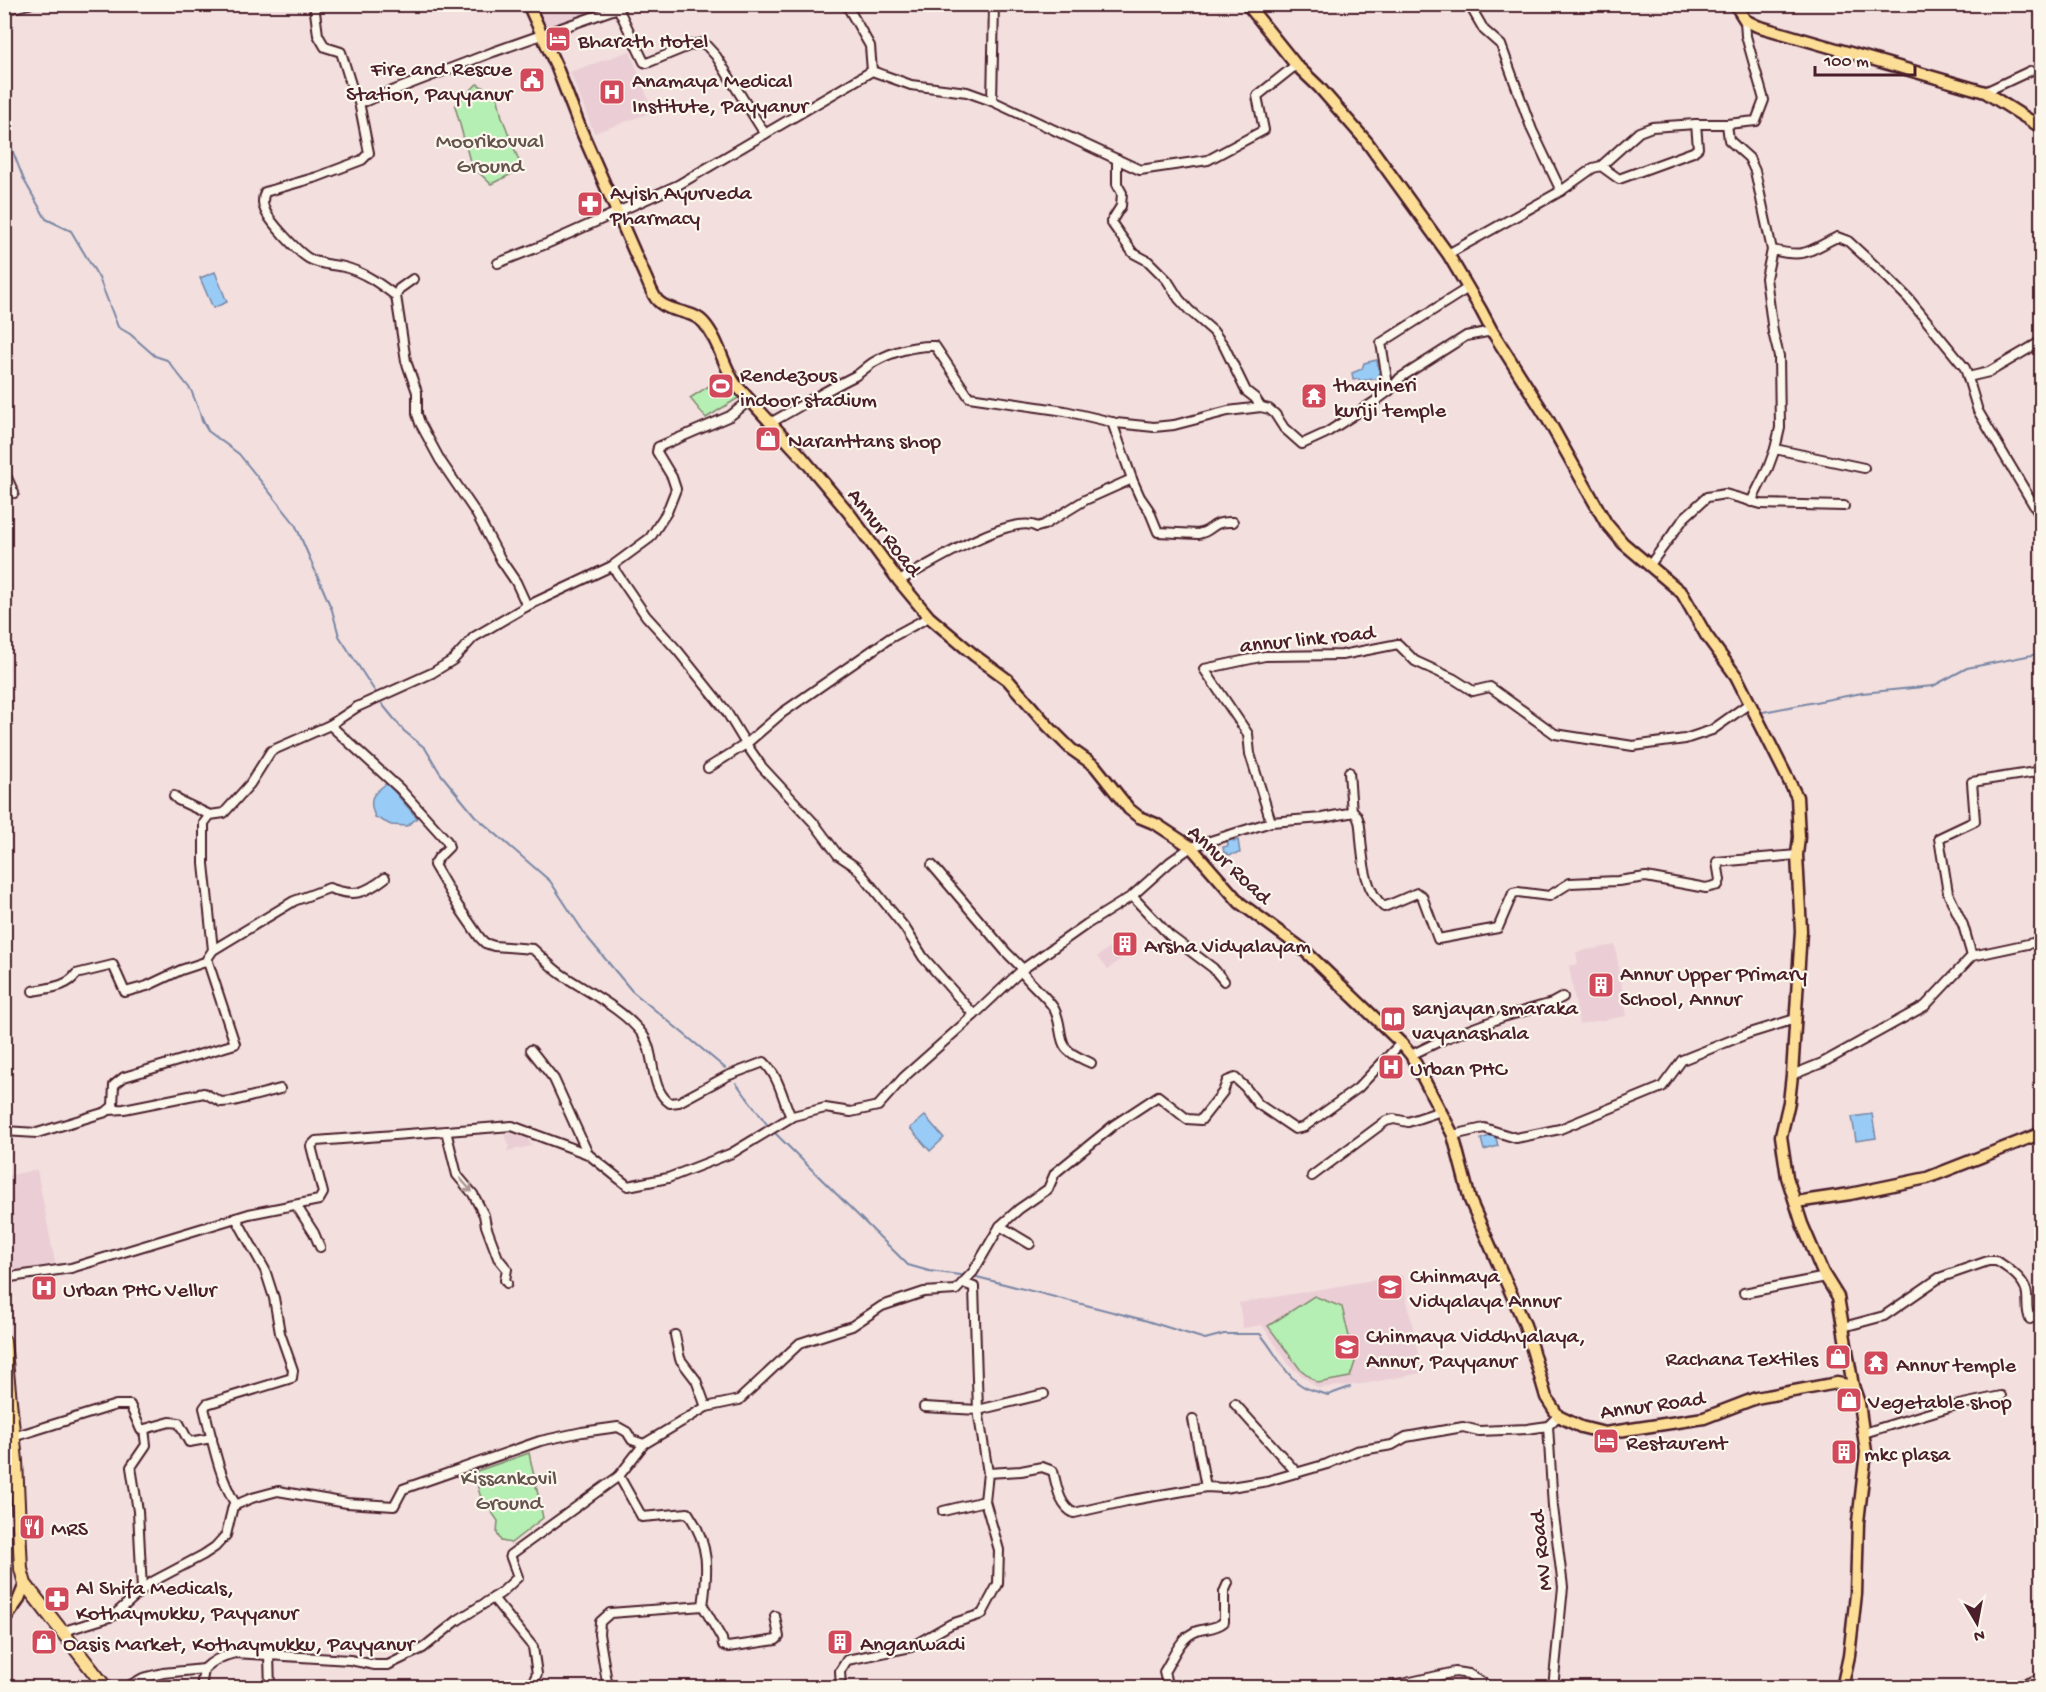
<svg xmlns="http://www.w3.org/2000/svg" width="2046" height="1692" viewBox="0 0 2046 1692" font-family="'Gochi Hand',sans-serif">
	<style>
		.built { fill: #ebced5 }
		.green { fill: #b5efb3; stroke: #80876f; stroke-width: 1.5 }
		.water { fill: #98cbf5; stroke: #7986a4; stroke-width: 1.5 }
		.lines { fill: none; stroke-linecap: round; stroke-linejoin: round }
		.stream { stroke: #7986a4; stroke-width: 2 }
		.minor-casing { stroke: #4a1f2b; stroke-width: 12 }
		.major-casing { stroke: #4a1f2b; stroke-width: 15 }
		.highway-casing { stroke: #4a1f2b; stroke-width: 16 }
		.minor { stroke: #fbf7ec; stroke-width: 8 }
		.major { stroke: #fcde96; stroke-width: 10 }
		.highway { stroke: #fcde96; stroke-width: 12 }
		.oneway { stroke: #ab9695 }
		.labels { text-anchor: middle; stroke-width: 4.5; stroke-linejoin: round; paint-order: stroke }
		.poi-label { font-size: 22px; fill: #4a1f2b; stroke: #fbf7ec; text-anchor: start }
		.park-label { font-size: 22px; fill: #65534d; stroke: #fbf7ec }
		.street-label { font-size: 22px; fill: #4a1f2b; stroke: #fbf7ec }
	</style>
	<rect width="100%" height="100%" fill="#f2dfde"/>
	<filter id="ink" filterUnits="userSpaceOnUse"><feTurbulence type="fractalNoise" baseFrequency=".0167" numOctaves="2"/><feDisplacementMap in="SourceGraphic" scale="12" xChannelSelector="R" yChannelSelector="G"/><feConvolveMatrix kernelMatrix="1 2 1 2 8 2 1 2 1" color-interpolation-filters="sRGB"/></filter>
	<g filter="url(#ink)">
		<g class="built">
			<path d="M535,5h57l3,6 -48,20z"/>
			<path d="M630,51l23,61 -59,21 -24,-61z"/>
			<path d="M1615,945l12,71 -48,8 -10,-58 9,-2 -2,-12z"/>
			<path d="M1110,947l11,12 -13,10 -11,-12z"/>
			<path d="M514,1127l1,6 11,-1 5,14 -24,5 2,-6 -5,-10 5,-1 -1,-6z"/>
			<path d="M37,1170l18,93 -44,9 -6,-32v-64z"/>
			<path d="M1402,1275l20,98 -59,11 -45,4 -28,-22 -28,-41 -19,3 -4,-25z"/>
		</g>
		<g class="green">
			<path d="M477,84l20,11 5,22 20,52 -31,15 -20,-19 -16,-59z"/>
			<path d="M726,375l14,22 -34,21 -16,-20z"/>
			<path d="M1314,1296l28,11 13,55 -5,15 -32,6 -18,-14 -32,-43z"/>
			<path d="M529,1453l14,65 -32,25 -10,-2 -4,-8 1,-12 -18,-26 -6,-23z"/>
		</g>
		<g class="water">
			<path d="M215,272l12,30 -14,6 -13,-30z"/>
			<path d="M1377,360l3,18 -20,3 -1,-2 -6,1 -1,-7 10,-4 2,-6z"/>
			<path d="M387,783l30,35 -10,8 -16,-1 -16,-8c-7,-18 -4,-22 12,-34z"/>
			<path d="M1234,838v3l4,-1 2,13 -12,2 -1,-2h-3l-1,-6 5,-1 -1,-7z"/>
			<path d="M1872,1114l4,24 -20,3 -4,-24z"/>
			<path d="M925,1116l19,22 -14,13 -20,-23z"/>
			<path d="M1495,1134l3,12 -14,4 -3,-11z"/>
		</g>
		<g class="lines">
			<g class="stream">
				<path d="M4,129l20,51 22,39 25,12 28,47 19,49 12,7 25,22 12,4 24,30 9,23"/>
				<path d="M208,431l-8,-18 2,8 6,10 31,23 56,70 37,86 7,26 37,57"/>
				<path d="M382,704l22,27 21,17 15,25 35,43 75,65 37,56 45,54 93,77"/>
				<path d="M1763,712l99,-19 71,-7 34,-18 75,-15"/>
				<path d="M736,1083l33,44"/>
				<path d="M776,1134l132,131 21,6 39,5"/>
				<path d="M973,1276l171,44 61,19 19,-5h36c14,15 23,39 41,51 7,5 18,7 27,10l22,-8"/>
			</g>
			<g class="minor-casing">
				<g id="minor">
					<path d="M314,4l4,31 7,12 16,5 12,39 6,11 7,-1 127,-49 125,-44 -1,-4"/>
					<path d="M846,4l24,42 2,25"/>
					<path d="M1469,4l15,26 17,15 31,85 29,61"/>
					<path d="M618,8l26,54 3,1 44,-18 13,-2 12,13 49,78"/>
					<path d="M4,10l25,-6"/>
					<path d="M1985,92l45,-21"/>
					<path d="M992,101l2,-97"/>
					<path d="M359,102l10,51 -7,7 -45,17 -52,15c-2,5 -3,12 0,18 4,11 32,41 43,48 12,7 23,6 36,9 20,5 36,17 52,29"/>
					<path d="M1727,124l2,16 20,18 6,13 17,79"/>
					<path d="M1117,159v25l5,9 -1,13 -10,16 22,31 15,8 19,19 12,19 10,11 24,21 11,15 22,45 9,7 6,9"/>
					<path d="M1601,166l38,-34 13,-5 44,-3"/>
					<path d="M1448,254l113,-63 32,-23 8,-2 18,13 74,-27 5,-4 -2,-24h31l29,-3 8,-21 -18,-64 -1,-16"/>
					<path d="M498,263l48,-19 132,-59 194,-114 39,14 56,7 25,9 148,69 68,-10 56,-30 -7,-34 39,-31"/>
					<path d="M413,279l-14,10 -3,7 10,65 11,31v22l3,9 20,37 36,53 25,47 15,22 11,24"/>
					<path d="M1968,377l21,-5 53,-31"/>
					<path d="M1389,391l-8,-48 87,-55"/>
					<path d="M1112,422l20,57 8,18 9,13 9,22 40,2c16,-3 12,-13 35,-12"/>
					<path d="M770,423c29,-16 56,-33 85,-47 7,-4 12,-10 19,-14 17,-10 41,-17 61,-16l34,51 96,14 51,12 38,4 20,-2 54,-14 33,-4 8,2 6,5 9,14 18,16 24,-11 48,-31 15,-11 11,-13 66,-42 26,-5"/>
					<path d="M1775,449l89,19"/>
					<path d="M4,471l10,22"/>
					<path d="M1751,502l17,-34 7,-19 5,-21 -1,-72 -6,-24 -7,-54 6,-28c34,8 35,2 65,-13l11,4 38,35 22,22 57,70 13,43 64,108"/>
					<path d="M612,566l34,50 32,35 48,60 20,33 16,23 52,56 24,32 18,12 49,61 18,29 51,58"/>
					<path d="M1649,566l36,-49 22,-20 18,-3 36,10 83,2"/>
					<path d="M899,581c26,-14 113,-69 138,-54l7,-2 41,-25 47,-21"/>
					<path d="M330,725l70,64 47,52 2,6 -10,10 -5,8 24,41 22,32 5,5 9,3 39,3c9,8 18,18 28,25 25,17 64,36 82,61 13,19 6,54 27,68l9,-1 48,-26 37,-14c16,16 18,36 27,55"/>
					<path d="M708,768l38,-24 36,-31 108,-75 39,-21"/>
					<path d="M1349,772l3,40"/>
					<path d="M174,796l4,4 32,15"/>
					<path d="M1271,822l51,-4 32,-6c7,8 6,17 7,27 2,23 4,52 23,68l33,-14 5,3 16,43 60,-11 15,-35 5,-1 31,4 21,-13 48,-2 28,-4 60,11 12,-3 2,-5 -3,-18 80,-7"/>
					<path d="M932,865l74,87 17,17"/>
					<path d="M1132,896l37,39 44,33 11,13"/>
					<path d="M213,950l81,-49 35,-13c25,9 35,6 56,-10"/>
					<path d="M1972,956l-9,-31 -15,-32 -9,-55 36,-17 -3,-39 70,-11"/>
					<path d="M1021,971c9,13 23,23 32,36 9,13 5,31 13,41 5,7 17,11 25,15"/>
					<path d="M33,991c15,-3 35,-4 43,-17l37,-9 12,27 22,-6 34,-16 27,-9"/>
					<path d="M531,1050l23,29 34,75"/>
					<path d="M1411,1055l33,-16 59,-22 49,-14 11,-6"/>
					<path d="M1792,1075l30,-12 103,-57 47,-50 70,-15"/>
					<path d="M109,1110l15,-1 80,-16 17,9 13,-1 46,-12"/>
					<path d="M4,1131l33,2 69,-21 7,-6 1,-21 10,-8 111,-33 -28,-85 6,-9 -9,-86v-41l6,-8 14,-2 26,-29 21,-33 59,-26 27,-18 75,-34 21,-13 21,-23 53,-31 85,-40 38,-28 17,-26 9,-23 -4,-12 -15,-25 1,-5 72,-31 19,-15"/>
					<path d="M446,1131l11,44 16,19 11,21 2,11 12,32 9,11 -2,11 2,3"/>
					<path d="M1453,1135l31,-7 32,10 44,-9 102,-42 20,-27 65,-26 48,-15"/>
					<path d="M1312,1176l74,-55 8,-2 14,3 33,-11"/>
					<path d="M296,1205l18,28 6,14"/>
					<path d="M1000,1226l30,18"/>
					<path d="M4,1278l67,-10 178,-54 70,-14 4,-7 -12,-47 5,-5 196,-15 76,28 40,32 40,-8 64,-25 61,-37 32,-8 26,4 27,-6 26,-29 70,-62 49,-46 64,-45 45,-28 38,-34 21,-15 80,-25 -21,-68 -2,-20 -44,-65 61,-13 77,-1 56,-11 17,17 39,18 19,12 17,-4 65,47 78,12 52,-7 27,-9 38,-27"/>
					<path d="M963,1283l11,4 4,123 10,63"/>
					<path d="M1744,1293l82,-16"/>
					<path d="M1843,1327l41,-11 55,-38 49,-17h8l4,2c11,7 26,18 27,32 1,9 -1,15 3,24l4,-2 8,-10"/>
					<path d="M675,1335l5,24 16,21 10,27"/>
					<path d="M1235,1404l62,69"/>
					<path d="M924,1407l54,3 66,-16"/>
					<path d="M1193,1419l13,68"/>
					<path d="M1864,1433l85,-26 52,-11"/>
					<path d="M13,1437l103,-32h14l11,25 29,-8 9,1 10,19 23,-4"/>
					<path d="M236,1505c-18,-30 -23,-63 -32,-97l3,-4 85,-26 1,-8 -13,-37 -6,-35 -9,-28 -29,-52"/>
					<path d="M943,1511l42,-10"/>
					<path d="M142,1590l-4,-79 -7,-44 15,-22 -2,-16"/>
					<path d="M493,1598l40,49 4,27 -7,14"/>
					<path d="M703,1606l19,33 1,6 5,2 48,-7 3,-3 -4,-21"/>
					<path d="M64,1631l49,-15 37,-33 53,-28 12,-8 11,-12 7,-29 19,-8 26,-7 69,12 47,3 9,-17 137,-48 42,-9 36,-5 9,5 5,8 12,4"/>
					<path d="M269,1655l1,33"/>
					<path d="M125,1688l18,-10 20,-5 41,-4"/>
					<path d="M201,1688l3,-19c9,-9 18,-13 31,-16l115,7 25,5h13l35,-17 35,-28 43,-27 17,-16 -8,-22 109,-79 25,-32 62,-37 33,-7 61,-57 52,-17 30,-20 42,-14 32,-2 17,-18 27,-46 19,-17 29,-20 7,-16 59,-48 44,-29 29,23 14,1 22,-28 4,-11 8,-3 10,9 13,17 37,25 9,-2 54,-39 43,-45"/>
					<path d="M608,1688l-9,-54 1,-12 10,-9 93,-7c5,-36 7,-61 -15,-93l-46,4 -23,-41"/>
					<path d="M841,1688l-1,-17 7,-11 64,-13 40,-23 31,-10 16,-30 1,-34 -14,-49 3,-28 33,-2 21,-4 11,4c4,15 6,35 21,42l53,-12 79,-14 18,1 44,-7 59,-17 29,-13 36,-6 14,-8 57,-10 16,4 48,-2 21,-3"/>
					<path d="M1168,1688l-4,-16c9,-14 16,-35 33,-41 9,-3 19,-2 27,-9v-30l4,-9"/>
					<path d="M1384,1688l71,-16 14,2 22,14"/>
					<path d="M1553,1688l10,-101 -10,-80 -5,-81 10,-10"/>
					<path d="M2010,1688l12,-3 20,-7"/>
				</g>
			</g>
			<g class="major-casing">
				<g id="major">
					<path d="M528,4l29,64 24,62 64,146c4,8 7,19 13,25 12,12 35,9 46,22 15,17 19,43 32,62l66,72 47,56 50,68 30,36 45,38 34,25 40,46 23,23 24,17 34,43 10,8 17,7 35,23 49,56 64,47 97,93 10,12 42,80 17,65 55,125 21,72 12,19 23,11 24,6 99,-15 52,-20 81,-15 16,3"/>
					<path d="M1247,4l49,61 23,22 48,55 81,112 33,56 11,21 55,87 59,105 17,20 59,50 24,42 30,41 61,121 2,40 -2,18 4,76 -9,144 -3,27 -8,34 6,41 15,47 21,49 15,24 15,89 6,17 7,49 -8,70 -2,72 -7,62 -7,32"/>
					<path d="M1735,4l10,16 12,6 228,66 57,36"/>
					<path d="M1796,1202l54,-8 77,-16 115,-45"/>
					<path d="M4,1621l14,-20 7,-17"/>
				</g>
			</g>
			<g class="highway-casing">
				<path id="highway" d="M4,1341l12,120 5,108 4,15 81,104"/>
			</g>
			<use href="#minor" class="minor"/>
			<use href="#major" class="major"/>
			<use href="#highway" class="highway"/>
		</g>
		<defs><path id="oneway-shaft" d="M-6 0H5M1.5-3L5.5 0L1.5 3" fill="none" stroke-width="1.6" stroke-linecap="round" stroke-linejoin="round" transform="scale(1.5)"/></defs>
		<use class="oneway" href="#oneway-shaft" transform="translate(466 1185) rotate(49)"/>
	</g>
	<defs>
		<g id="hotel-square" transform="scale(1.35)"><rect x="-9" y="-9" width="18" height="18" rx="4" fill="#d1495b" stroke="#fbf7ec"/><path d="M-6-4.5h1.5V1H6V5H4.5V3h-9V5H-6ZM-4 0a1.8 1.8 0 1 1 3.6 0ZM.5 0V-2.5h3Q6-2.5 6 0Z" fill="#fff"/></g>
		<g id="civic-square" transform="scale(1.35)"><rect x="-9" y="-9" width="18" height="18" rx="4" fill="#d1495b" stroke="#fbf7ec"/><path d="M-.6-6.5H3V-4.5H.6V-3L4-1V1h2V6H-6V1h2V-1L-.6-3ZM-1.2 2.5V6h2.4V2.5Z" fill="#fff"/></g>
		<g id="hospital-square" transform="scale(1.35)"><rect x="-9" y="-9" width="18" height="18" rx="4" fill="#d1495b" stroke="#fbf7ec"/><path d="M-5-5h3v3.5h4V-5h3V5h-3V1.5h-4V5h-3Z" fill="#fff"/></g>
		<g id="pharmacy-square" transform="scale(1.35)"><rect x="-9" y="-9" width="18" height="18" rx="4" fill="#d1495b" stroke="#fbf7ec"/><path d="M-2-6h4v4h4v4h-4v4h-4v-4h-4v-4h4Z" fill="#fff"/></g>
		<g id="stadium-square" transform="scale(1.35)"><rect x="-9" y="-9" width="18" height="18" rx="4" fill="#d1495b" stroke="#fbf7ec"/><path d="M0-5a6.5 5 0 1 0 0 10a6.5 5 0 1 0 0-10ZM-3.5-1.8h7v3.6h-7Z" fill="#fff"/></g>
		<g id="temple-square" transform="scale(1.35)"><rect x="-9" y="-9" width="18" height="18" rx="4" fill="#d1495b" stroke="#fbf7ec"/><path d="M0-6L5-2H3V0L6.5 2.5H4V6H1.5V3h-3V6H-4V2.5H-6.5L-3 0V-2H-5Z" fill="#fff"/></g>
		<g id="shop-square" transform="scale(1.35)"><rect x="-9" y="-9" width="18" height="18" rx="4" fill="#d1495b" stroke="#fbf7ec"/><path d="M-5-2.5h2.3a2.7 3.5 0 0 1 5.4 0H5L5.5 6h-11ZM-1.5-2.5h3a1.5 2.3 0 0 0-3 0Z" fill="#fff"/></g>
		<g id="building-square" transform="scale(1.35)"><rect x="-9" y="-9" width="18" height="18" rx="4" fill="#d1495b" stroke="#fbf7ec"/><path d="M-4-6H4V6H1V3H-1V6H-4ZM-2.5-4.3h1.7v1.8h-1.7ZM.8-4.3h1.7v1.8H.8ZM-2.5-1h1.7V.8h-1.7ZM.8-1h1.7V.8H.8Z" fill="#fff"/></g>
		<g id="library-square" transform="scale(1.35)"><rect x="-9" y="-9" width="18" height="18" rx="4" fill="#d1495b" stroke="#fbf7ec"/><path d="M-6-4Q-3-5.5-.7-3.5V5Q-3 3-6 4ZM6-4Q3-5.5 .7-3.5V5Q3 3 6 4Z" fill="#fff"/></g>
		<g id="school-square" transform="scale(1.35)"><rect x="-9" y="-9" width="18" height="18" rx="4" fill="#d1495b" stroke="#fbf7ec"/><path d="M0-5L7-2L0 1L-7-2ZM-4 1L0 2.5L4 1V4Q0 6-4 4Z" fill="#fff"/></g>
		<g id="restaurant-square" transform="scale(1.35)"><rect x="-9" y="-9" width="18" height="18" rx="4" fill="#d1495b" stroke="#fbf7ec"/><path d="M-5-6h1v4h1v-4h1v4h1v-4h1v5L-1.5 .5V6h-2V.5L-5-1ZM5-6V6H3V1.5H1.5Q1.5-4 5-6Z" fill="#fff"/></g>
	</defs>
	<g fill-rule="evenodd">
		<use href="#hotel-square" x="558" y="39"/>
		<use href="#civic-square" x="532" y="80"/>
		<use href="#hospital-square" x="612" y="92"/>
		<use href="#pharmacy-square" x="590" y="204"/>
		<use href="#stadium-square" x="721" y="386"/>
		<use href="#temple-square" x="1314" y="396"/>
		<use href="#shop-square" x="768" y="439"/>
		<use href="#building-square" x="1125" y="944"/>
		<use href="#building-square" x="1601" y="985"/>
		<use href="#library-square" x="1393" y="1019"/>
		<use href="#hospital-square" x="1391" y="1067"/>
		<use href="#school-square" x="1390" y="1287"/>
		<use href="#hospital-square" x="44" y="1288"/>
		<use href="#school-square" x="1347" y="1347"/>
		<use href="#shop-square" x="1838" y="1357"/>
		<use href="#temple-square" x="1876" y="1363"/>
		<use href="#shop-square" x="1849" y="1400"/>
		<use href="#hotel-square" x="1606" y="1441"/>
		<use href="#building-square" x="1844" y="1452"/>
		<use href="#restaurant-square" x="32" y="1527"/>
		<use href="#pharmacy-square" x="57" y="1599"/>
		<use href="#shop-square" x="44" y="1642"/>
		<use href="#building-square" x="840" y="1642"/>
	</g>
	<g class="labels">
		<g class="poi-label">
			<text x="578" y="47">Bharath Hotel</text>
			<text x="512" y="75" text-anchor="end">Fire and Rescue<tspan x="512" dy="25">Station, Payyanur</tspan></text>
			<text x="632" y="87">Anamaya Medical<tspan x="632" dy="25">Institute, Payyanur</tspan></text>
			<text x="610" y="199">Ayish Ayurveda<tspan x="610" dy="25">Pharmacy</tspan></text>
			<text x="740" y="381">Rendezous<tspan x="740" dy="25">indoor stadium</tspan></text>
			<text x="1334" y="391">thayineri<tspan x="1334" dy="25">kuriji temple</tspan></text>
			<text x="788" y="447">Naranttans shop</text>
			<text x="1144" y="952">Arsha Vidyalayam</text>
			<text x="1620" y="980">Annur Upper Primary<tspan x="1620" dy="25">School, Annur</tspan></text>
			<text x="1412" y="1014">sanjayan smaraka<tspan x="1412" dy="25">vayanashala</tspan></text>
			<text x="1410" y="1075">Urban PHC</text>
			<text x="1410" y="1282">Chinmaya<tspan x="1410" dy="25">Vidyalaya Annur</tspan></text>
			<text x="63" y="1296">Urban PHC Vellur</text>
			<text x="1366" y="1342">Chinmaya Viddhyalaya,<tspan x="1366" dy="25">Annur, Payyanur</tspan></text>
			<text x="1818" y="1365" text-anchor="end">Rachana Textiles</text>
			<text x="1896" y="1371">Annur temple</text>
			<text x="1868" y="1408">Vegetable shop</text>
			<text x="1626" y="1449">Restaurent</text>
			<text x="1864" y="1460">mkc plasa</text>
			<text x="51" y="1535">MRS</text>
			<text x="76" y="1594">Al Shifa Medicals,<tspan x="76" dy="25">Kothaymukku, Payyanur</tspan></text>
			<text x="63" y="1650">Oasis Market, Kothaymukku, Payyanur</text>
			<text x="860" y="1650">Anganwadi</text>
		</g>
		<g class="park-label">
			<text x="490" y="147">Moorikovval<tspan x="490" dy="25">Ground</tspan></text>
			<text x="509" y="1484">Kissankovil<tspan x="509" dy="25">Ground</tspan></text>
		</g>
		<g class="street-label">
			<text transform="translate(886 531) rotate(52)" y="8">Annur Road</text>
			<text transform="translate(1307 637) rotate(-6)" y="8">annur link road</text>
			<text transform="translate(1231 863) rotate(43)" y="8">Annur Road</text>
			<text transform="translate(1652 1403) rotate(-8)" y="8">Annur Road</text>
			<text transform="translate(1539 1551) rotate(-96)" y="8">MV Road</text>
		</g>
	</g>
	<rect width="2046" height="1692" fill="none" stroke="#fbf7ec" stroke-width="24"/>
	<rect x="12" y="12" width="2022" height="1668" fill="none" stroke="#4a1f2b" stroke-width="2" filter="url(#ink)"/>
	<g transform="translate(1977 1623) rotate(170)" stroke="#fbf7ec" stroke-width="4.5" paint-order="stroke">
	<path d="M0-4.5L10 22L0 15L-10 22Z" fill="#4a1f2b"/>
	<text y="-9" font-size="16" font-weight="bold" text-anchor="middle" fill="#4a1f2b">N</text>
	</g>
	<path d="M1815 66v9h100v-9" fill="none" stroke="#4a1f2b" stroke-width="3"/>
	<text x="1824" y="66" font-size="18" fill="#4a1f2b" stroke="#fbf7ec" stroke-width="4.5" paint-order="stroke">100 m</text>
</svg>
